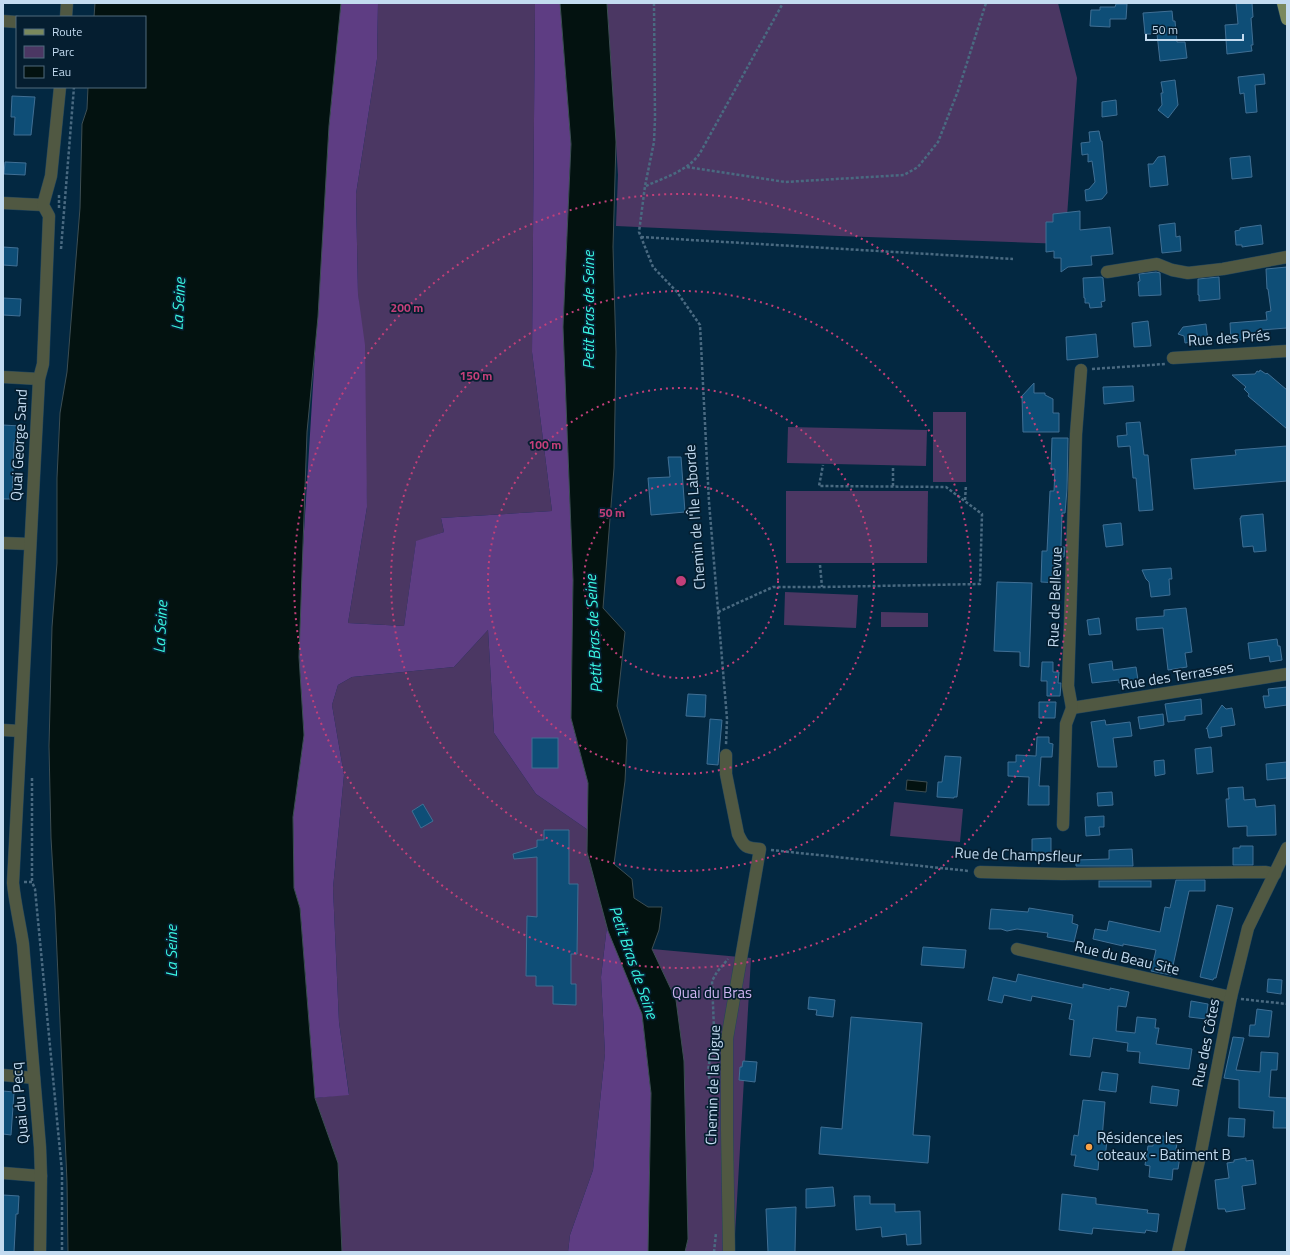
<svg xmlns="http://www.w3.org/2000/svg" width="1290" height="1255" viewBox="0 0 1290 1255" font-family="'Titillium Web',sans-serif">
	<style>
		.green { fill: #4b3763 }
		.forest { fill: #5e3d83 }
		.water { fill: #031210; stroke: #3d4e53 }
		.building { fill: #0e4e77; stroke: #406f94 }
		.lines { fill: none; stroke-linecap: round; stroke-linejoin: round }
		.minor-casing { stroke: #22455d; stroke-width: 13 }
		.major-casing { stroke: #22455d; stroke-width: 13 }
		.path { stroke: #4a6a81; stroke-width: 2.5; stroke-dasharray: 3 2; stroke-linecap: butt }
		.minor { stroke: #505842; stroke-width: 12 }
		.major { stroke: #7a895d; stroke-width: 12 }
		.ring { fill: none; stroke: #c23f79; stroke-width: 2; stroke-dasharray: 2 4 }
		.poi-dot { fill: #f7a248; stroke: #051e30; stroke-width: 1.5 }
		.labels { text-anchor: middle; stroke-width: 3.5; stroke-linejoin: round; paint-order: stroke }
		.street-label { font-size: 15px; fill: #c3dbf0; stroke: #051e30 }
		.park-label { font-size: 15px; fill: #ceb4f1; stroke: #051e30 }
		.poi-label { font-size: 15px; fill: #c3dbf0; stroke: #051e30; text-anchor: start }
		.water-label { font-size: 16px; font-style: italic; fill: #3af6e2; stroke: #051e30 }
		.centre { fill: #c23f79; stroke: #051e30; stroke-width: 2 }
		.ring-label { font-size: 12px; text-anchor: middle; font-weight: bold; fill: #c23f79; stroke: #051e30; stroke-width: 3.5; stroke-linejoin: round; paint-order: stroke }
	</style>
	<rect width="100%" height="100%" fill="#032841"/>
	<g class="green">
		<path d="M378,3h157v3l-3,346 20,159 -111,7 3,14 -28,10 -12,84 -56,-3 19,-116 -9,-213 -2,-100 21,-135z"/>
		<path d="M607,3h451l19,75 -12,166 -226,-8 -223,-10 2,-51z"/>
		<rect x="933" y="412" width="33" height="70"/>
		<path d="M788,427l139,3 -1,36 -139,-3z"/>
		<path d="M786,491h142l-1,72h-141z"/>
		<path d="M785,592l73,3 -2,33 -72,-3z"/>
		<path d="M881,612l47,1v14h-47z"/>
		<path d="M488,630l6,103 42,61 52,36 -1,22 20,74 -6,51 4,76 -12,117 -23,65 -2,17h-226l-4,-89 -23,-65 34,-4 -10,-72 -6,-134 11,-113 -12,-70 6,-20 14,-8 102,-10z"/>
		<path d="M894,802l69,7 -3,33 -70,-6z"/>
		<path d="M652,949l99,9 -17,294h-49l3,-13 -4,-178z"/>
	</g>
	<g class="forest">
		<path d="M341,3h37l-1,56 -21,135 2,100 7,51 2,162 -19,116 56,3 12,-85 28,-9 -3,-14 111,-7 -20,-159 3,-349h25l11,141 -8,183 10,253 -2,138 17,65v47l-52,-36 -42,-61 -6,-103 -34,37 -102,10 -14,8 -6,20 12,70 -11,113 6,134 10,73 -34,3 -15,-190 -6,-20 -1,-71 11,-82 -5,-78 3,-93 27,-438z"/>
		<path d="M607,926l35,88 9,79 -3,159h-80l2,-17 23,-65 12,-117 -4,-76z"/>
	</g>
	<g class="water">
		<path d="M95,3h246l-12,123 -11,191 -11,115 -8,225 5,78 -11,82 1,71 6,20 15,190 23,65 4,89h-274l-1,-70 -12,-275 -4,-69 -2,-92 3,-119 5,-64v-85l3,-65 7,-41 13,-164 2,-84 5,-15 1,-22h57v-70h-51z"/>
		<path d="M560,3h47l9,139 -3,105 3,105 -2,116 -11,140 22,24 -8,74 10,34 -2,41 -11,83 18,15 2,19 14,9h14l-3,23 -7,19 24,51 8,61 4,178 -3,13h-37l3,-159 -9,-79 -34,-83 -21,-79 1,-69 -17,-65 2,-138 -10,-253 8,-183z"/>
		<path d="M907,780l20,2 -1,10 -20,-2z"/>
	</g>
	<g class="building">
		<path d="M1236,3h16l1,14 -2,1 2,27h-2l1,6 -25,3 -2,-29 13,-1z"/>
		<path d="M1116,4h11l-1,15h-16v8l-20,-1 1,-16h9v-3h15z"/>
		<path d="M1172,11l1,10h2l2,21h8l2,16 -27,3 -3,-27h-12l-2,-21z"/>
		<path d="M1264,74l1,10 -10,1 2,27 -11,1 -2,-20 -4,1 -2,-17z"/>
		<path d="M1175,80l3,25 -10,13 -10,-8 4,-5 -1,-12h2l-2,-11z"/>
		<path d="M12,96l23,1 -4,38h-17l1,-18h-4z"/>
		<path d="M1116,100l1,15 -15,2v-15z"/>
		<path d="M1099,131l2,10h1l5,52 -5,6 -16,2 -1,-11 4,-1 6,-7 -3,-21 -4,1v-8l-6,1 -1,-12 9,-1 -1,-10z"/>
		<path d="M1165,156l3,29 -18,2 -2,-23h5l5,-7z"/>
		<path d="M1250,156l2,21 -20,2 -2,-21z"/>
		<path d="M5,162l21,1 -1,12 -21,-1z"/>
		<path d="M1080,211v19l30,-3 3,27 -22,2 1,9 -24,2 -7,5v-14h-7v-7l-8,1v-30h7v-8z"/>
		<path d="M1175,223l1,14 4,-1 1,15 -19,2 -3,-28z"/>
		<path d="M1261,225l2,19 -21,3v-2h-6l-1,-14 5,-1v-2z"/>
		<path d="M3,247l15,1 -1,18 -14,-1z"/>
		<path d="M1287,267v61l-26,2 1,6 -7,1v1l-24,3 -1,-18 37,-3 -1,-8 5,-1 -3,-22h-1l-1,-20z"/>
		<path d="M1156,272l4,1 1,22 -22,1 -1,-14 2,-1 -1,-7z"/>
		<path d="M1101,277l2,1 2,23 -4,1 1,5 -12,1 -1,-5h-4v-5h-1l-1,-20z"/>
		<path d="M1219,277l1,22 -21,2v-6h-1v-16z"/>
		<path d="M3,298l18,1 -1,17 -17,-1z"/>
		<path d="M1148,321l3,25 -17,1 -2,-24z"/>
		<path d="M1206,324l2,17 -16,3 -1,-2 -6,1 -1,-7 -6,-2 5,-7z"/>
		<path d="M1096,334l2,23 -31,3 -1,-23z"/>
		<path d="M1260,370l6,4 1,-1 20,17v39l-39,-33 1,-2 -5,-5 2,-2 -14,-12 23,-1 2,-3 2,1z"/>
		<path d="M1034,383v10h11v2l8,4v14h6v19h-36l-1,-36z"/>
		<path d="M1133,386l1,15 -30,3 -1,-17z"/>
		<path d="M1140,422l4,33h4l5,55 -14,1 -3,-33h-3l-3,-32 -12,1 -1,-11 10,-1 -1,-12z"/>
		<path d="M3,425l17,1 -1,16h-5l-2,57h-9z"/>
		<path d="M1052,438h16l-1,51 -2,24h-3l-1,34h4l-1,10h-4l-1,26 -18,-1 1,-31h5l3,-60h4l1,-22h-4z"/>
		<path d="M1287,446v35l-93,8 -3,-30 45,-4 -1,-5z"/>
		<path d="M668,457h13l4,55 -34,3 -3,-37 22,-1z"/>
		<path d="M1263,514l3,37 -12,1 -1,-6 -10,1 -3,-29h1v-2z"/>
		<path d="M1121,523l2,22 -17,2 -3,-22z"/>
		<path d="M1171,568l1,11h-3l1,16 -19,2 -2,-15 -3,-3 -4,-9z"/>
		<path d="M997,582l35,1 -3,84 -9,-1v-14l-26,-1z"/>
		<path d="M1186,608l6,44 -7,1 2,14 -19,3 -5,-42 -26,2 -1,-12 28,-2v-6z"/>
		<path d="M1099,618l2,16 -12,1 -2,-15z"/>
		<path d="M1277,639l1,7h2l2,14 -12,2 -1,-6 -19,3 -2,-16z"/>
		<path d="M1112,661l1,9 23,-3 2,13 -19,3v-3l-27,3 -3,-19z"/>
		<path d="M1042,662h11v10h6l-1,11h3l-1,13h-13v-15h-6z"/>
		<path d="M1287,687v18l-22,3 -2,-12h6l-1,-7z"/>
		<path d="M688,694l18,1 -1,22 -19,-1z"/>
		<path d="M1201,699l1,15 -17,2v4l-17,2 -3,-18z"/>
		<path d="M1039,702h17l-1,16h-16z"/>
		<path d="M1222,705l4,4 6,-1 3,17 -14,2 1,9 -13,2 -2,-10 -1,1z"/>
		<path d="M1163,714l1,11 -24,4 -2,-12z"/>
		<path d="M710,719l12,1 -4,45 -11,-1z"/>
		<path d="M1105,720l1,5 24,-3 2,14 -19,2 4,29h-19l-7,-45z"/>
		<path d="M1037,737h12v6l4,1 -1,13h-11l-2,29h10v19h-21l1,-28 -21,-1v-14h8v-7l20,1z"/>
		<rect x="532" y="738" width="26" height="30"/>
		<path d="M1211,747l2,25 -16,2 -2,-25z"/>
		<path d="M945,756l16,1 -4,40h-3v1l-17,-1 1,-15h4z"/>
		<path d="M1164,760l1,14 -10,2 -1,-15z"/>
		<path d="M1287,762v16l-20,2 -1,-16z"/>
		<path d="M1243,787l1,13 11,-1 1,8 19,-2 1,30 -29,1v-10l-19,1 -2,-28h3l-1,-11z"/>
		<path d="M1112,792l1,13 -15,1 -1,-13z"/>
		<path d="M423,804l10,17 -12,7 -9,-17z"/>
		<path d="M1104,816v11h-5l1,8 -14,1 -1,-19z"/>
		<path d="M544,830h25v54h9l-1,70h-6v30h5v21l-23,-1v-18h-17v-10h-10l1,-60 10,1v-60l-23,2 -1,-5 24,-7v-7h7z"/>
		<path d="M1051,838v22l-15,1 -1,-8h-3v-14z"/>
		<path d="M1240,846h13v19h-20v-17h7z"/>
		<path d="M1132,849l1,17h-57v-6l33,-1v-9z"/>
		<path d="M1176,880h29v11h-16l-18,84 -20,-4 5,-21 -33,-6v2l-30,-7 2,-10 12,2 2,-10 51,11 5,-25 5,1z"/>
		<rect x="1099" y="881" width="52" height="6"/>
		<path d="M1217,905l16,3 -17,70h-2l-1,2 -13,-3z"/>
		<path d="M1029,908l44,7 -1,8 6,2 -4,17 -27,-5 1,-4 -31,-4 -10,2 -6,-2h-12l2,-20 37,3z"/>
		<path d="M923,947l43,3 -2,18 -43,-3z"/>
		<path d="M1018,974l65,14v-4l27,6v-2l19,4 -3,15 -8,-1 -2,25 19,2 2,-16 19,2 -1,9h4l-3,16 36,5 -3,20 -50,-6 1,-11 -13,-1 1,-8 -35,-5 -3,19 -20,-2 4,-35 -5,-1 3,-15 -40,-8 -1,5 -27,-6 -2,8 -14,-3 5,-23 23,5z"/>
		<path d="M1268,979l14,1 -1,14 -14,-2z"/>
		<path d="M809,997l26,3 -2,17 -17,-2 1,-5 -9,-1z"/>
		<path d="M1191,1001l17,3 -2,15 -17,-2z"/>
		<path d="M1257,1009l15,2 -3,26 -20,-1 1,-11h5z"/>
		<path d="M851,1017l71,6 -9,112 17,1 -2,27 -109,-9 2,-27 21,2z"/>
		<path d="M1233,1037l11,1 -8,32 24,2 1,-20 17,1 -1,17h-6l-2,27 18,1v30h-14l1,-17 -35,-3v-28l-15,-2z"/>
		<path d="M743,1061l14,1 -2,20 -16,-2 1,-13h2z"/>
		<path d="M1102,1072l16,2 -2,18 -17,-2z"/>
		<path d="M1152,1086l27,4 -2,16 -27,-3z"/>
		<path d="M3,1091l11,1 -3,43 -8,-1z"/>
		<path d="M1083,1100l22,2 -3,37 5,1 -2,19 -6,-1 -1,12 -24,-4 2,-11h-5l3,-20 4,1z"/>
		<path d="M1229,1118l16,1 -1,18 -16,-1z"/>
		<path d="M1154,1135l24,3 -2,11 5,1 -3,19h-5l-1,11 -23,-3 1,-11 -5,-1 3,-19h5z"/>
		<path d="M1246,1158v3l7,-1 3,24 -14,2 3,23 -19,3 -1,-3h-7l-3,-29 14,-2 -2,-15 7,-1v-2z"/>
		<path d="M833,1187l2,19 -29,2v-19z"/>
		<path d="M1062,1194l34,4v6l52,6 -1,3 12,1 -2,18 -11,-2 -1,3 -52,-5 -1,6 -33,-4z"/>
		<path d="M3,1195l16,1 -1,18h-2l-2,38h-11z"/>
		<path d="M854,1196h16v8h25v8l25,-1 1,33 -14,1 -1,-11 -24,3 -1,-10 -25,3z"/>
		<path d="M796,1207l-1,45h-27l-2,-43z"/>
	</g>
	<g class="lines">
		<g class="minor-casing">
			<g id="minor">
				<path d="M66,17l1,-14"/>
				<path d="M3,21l14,1"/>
				<path d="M3,203l40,2"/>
				<path d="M1107,272l50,-8 15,6 16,3 35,-4 64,-12"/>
				<path d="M1173,358l114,-7"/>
				<path d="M3,377l36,2"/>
				<path d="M3,543l27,1"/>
				<path d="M1072,708l215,-34"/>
				<path d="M3,730l17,1"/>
				<path d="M726,755v19l12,60c6,13 8,14 22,15l-33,190v92l2,121"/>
				<path d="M1063,825l3,-101 6,-16 -4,-22 8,-252 5,-64"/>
				<path d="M980,872l82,2 204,-2 9,2"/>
				<path d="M1017,949l214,48"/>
				<path d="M3,1075l31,3"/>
				<path d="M3,1173l38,3"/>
				<path d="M40,1252l1,-76 -1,-29 -17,-203c-3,-20 -8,-40 -10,-61l26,-504 4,-15 6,-148 -6,-11 8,-29 9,-89"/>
				<path d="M1178,1252l23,-100 30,-155 17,-69 39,-80"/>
			</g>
		</g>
		<g class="major-casing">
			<path id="major" d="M1283,3l4,16"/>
		</g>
		<g class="path">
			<path d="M654,3l1,115 -1,24 -9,44 -6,46 14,35 24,25 23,33 9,177 18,217 -1,26"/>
			<path d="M687,167l98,15 119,-7 14,-8 20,-25 20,-51 28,-88"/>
			<path d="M646,186c19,-9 42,-15 54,-33l83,-150"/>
			<path d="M59,195v13"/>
			<path d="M641,237l372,22"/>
			<path d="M61,249l13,-162"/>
			<path d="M1092,369l73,-5"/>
			<path d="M893,486v-19"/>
			<path d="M965,500l1,-15"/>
			<path d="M820,565l2,22"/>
			<path d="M718,612l55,-25h49l158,-3 2,-70 -36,-27 -127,-1 4,-21"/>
			<path d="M32,778v104"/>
			<path d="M771,850l198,21"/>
			<path d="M24,882h8l3,7 27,283v80"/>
			<path d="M1241,999l46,5"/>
			<path d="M714,1093l-4,-11 -2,-11 6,-42 -2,-48 5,-9 11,-13"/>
			<path d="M714,1252l2,-19"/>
		</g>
		<use href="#minor" class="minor"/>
		<use href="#major" class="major"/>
	</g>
	<g class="ring">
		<circle cx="681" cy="581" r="97"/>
		<circle cx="681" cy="581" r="193"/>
		<circle cx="681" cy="581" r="290"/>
		<circle cx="681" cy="581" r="387"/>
	</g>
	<circle class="poi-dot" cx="1089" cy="1147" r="4"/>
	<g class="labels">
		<g class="street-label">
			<text transform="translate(1229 338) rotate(-4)" y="5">Rue des Prés</text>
			<text transform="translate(19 445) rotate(-87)" y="5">Quai George Sand</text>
			<text transform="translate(695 517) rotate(-94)" y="5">Chemin de l'Île Laborde</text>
			<text transform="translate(1055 597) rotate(-88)" y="5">Rue de Bellevue</text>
			<text transform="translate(1177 676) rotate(-9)" y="5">Rue des Terrasses</text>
			<text transform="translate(1018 855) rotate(2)" y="5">Rue de Champsfleur</text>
			<text transform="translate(1127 958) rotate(13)" y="5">Rue du Beau Site</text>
			<text transform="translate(1206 1043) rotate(-79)" y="5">Rue des Côtes</text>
			<text transform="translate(713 1085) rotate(-88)" y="5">Chemin de la Digue</text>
			<text transform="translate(20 1103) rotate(-95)" y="5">Quai du Pecq</text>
		</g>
		<g class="park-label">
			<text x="712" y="998">Quai du Bras</text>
		</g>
		<g class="poi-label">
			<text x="1097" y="1143">Résidence les<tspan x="1097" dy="17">coteaux - Batiment B</tspan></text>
		</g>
		<g class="water-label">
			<text transform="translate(178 304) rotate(-87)" y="6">La Seine</text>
			<text transform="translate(588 310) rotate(-90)" y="6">Petit Bras de Seine</text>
			<text transform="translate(160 627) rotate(-87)" y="6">La Seine</text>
			<text transform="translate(593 634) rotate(-93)" y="6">Petit Bras de Seine</text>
			<text transform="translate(171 951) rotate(-90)" y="6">La Seine</text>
			<text transform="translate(634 962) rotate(71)" y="6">Petit Bras de Seine</text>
		</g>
	</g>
	<circle cx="681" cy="581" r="6" class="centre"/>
	<g class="ring-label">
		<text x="407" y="312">200 m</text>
		<text x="476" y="380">150 m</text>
		<text x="545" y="449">100 m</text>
		<text x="612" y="517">50 m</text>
	</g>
	<rect width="1290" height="1255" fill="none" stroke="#c3dbf0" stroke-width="8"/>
	<rect x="16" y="16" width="130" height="72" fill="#051e30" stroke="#516a7d"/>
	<rect x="24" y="29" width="20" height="6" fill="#7a895d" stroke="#516a7d"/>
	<text x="52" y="36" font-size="12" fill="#c3dbf0">Route</text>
	<rect x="24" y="46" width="20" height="12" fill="#4b3763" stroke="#516a7d"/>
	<text x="52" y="56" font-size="12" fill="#c3dbf0">Parc</text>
	<rect x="24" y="66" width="20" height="12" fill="#031210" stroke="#516a7d"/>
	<text x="52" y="76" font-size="12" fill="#c3dbf0">Eau</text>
	<path d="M1146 34v6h97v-6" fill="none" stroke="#c3dbf0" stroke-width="2"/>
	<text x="1152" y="34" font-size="12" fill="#c3dbf0" stroke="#051e30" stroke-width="3" paint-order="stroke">50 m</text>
</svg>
